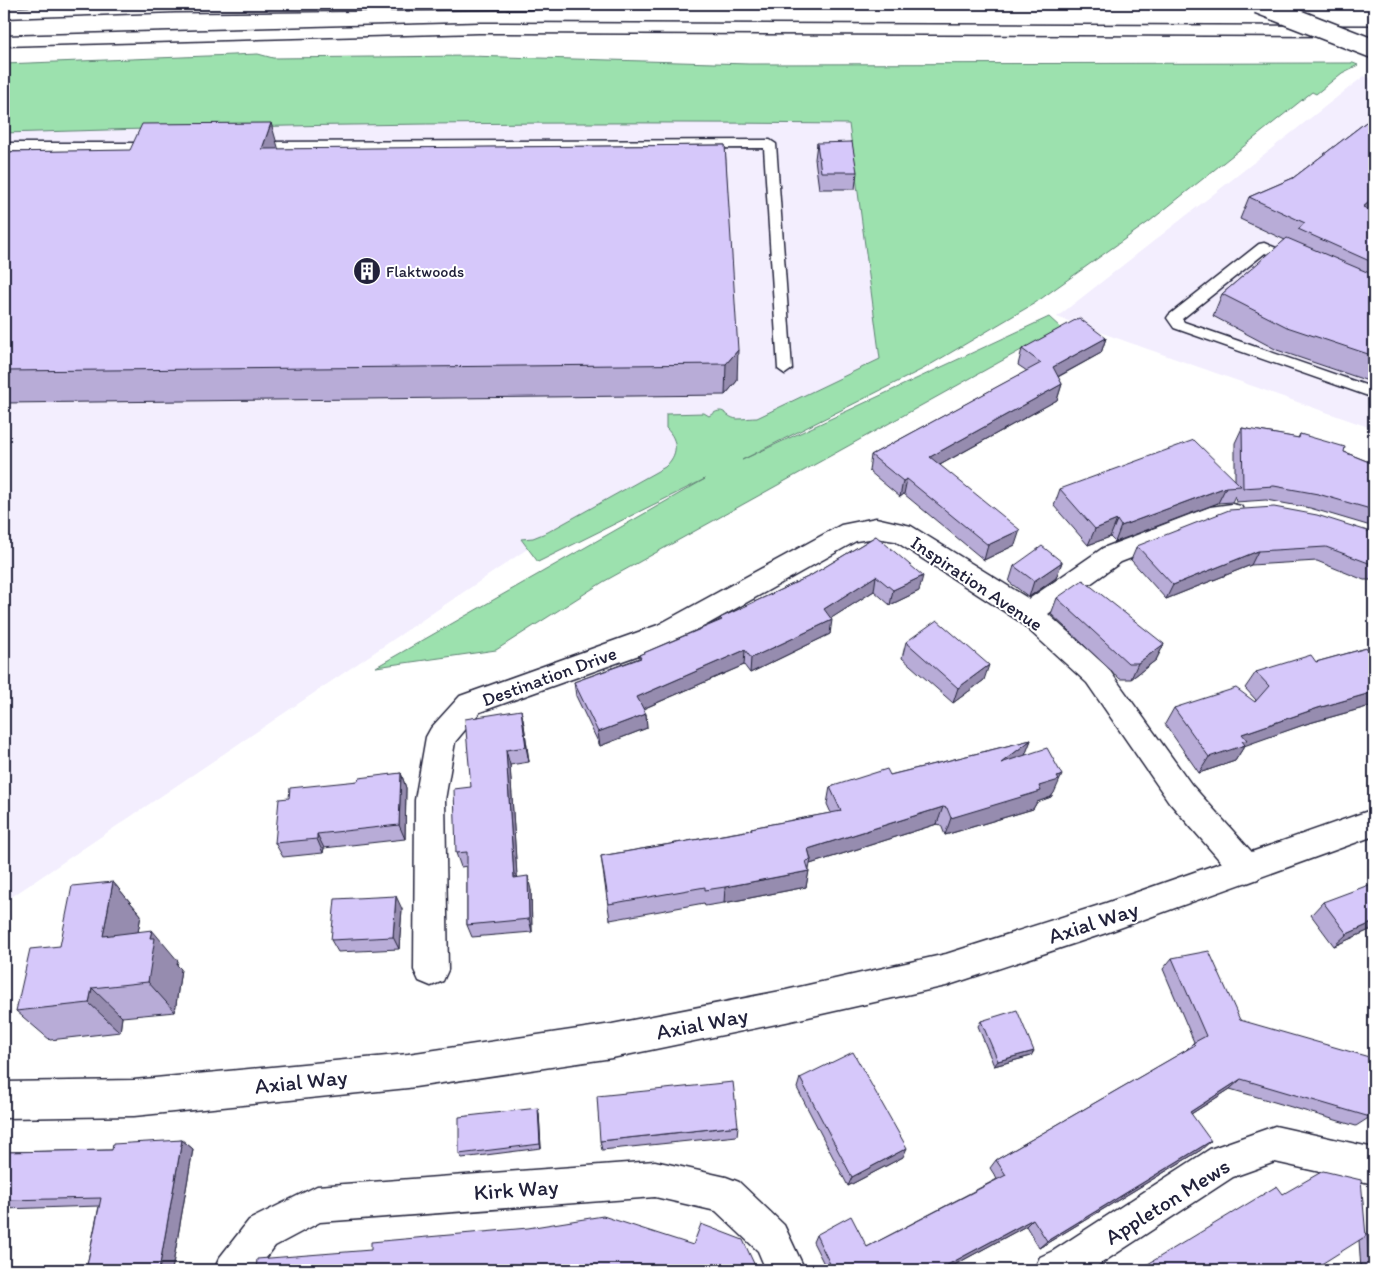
<svg xmlns="http://www.w3.org/2000/svg" width="1378" height="1274" viewBox="0 0 1378 1274" font-family="Itim,sans-serif">
	<style>
		.built { fill: #f3eefe }
		.green { fill: #9ce1ae; stroke: #5f8274 }
		.lines { fill: none; stroke-linecap: round; stroke-linejoin: round }
		.lane-casing { stroke: #22223b; stroke-width: 3 }
		.street-casing { stroke: #22223b; stroke-width: 3 }
		.secondary-casing { stroke: #22223b; stroke-width: 3 }
		.highway-casing { stroke: #22223b; stroke-width: 3 }
		.lane { fill: #fff; fill-rule: evenodd }
		.street { fill: #fff; fill-rule: evenodd }
		.secondary { fill: #fff; fill-rule: evenodd }
		.highway { fill: #fff; fill-rule: evenodd }
		.secondary-bridge-casing { stroke: #22223b; stroke-width: 22; stroke-linecap: butt }
		.secondary-bridge { stroke: #fff; stroke-width: 19 }
		.wall { fill: #b8acd7; stroke: #22223b }
		.shaded-wall { fill: #968caf; stroke: #22223b }
		.building { fill: #d6c8fa; stroke: #22223b }
		.labels { text-anchor: middle; stroke-width: 4; stroke-linejoin: round; paint-order: stroke }
		.far-poi-label { font-size: 16px; fill: #22223b; stroke: #fff; text-anchor: start }
		.street-label { font-size: 19px; fill: #22223b; stroke: #fff }
		.near-street-label { font-size: 22px; fill: #22223b; stroke: #fff }
	</style>
	<rect width="100%" height="100%" fill="#fff"/>
	<filter id="ink" filterUnits="userSpaceOnUse"><feTurbulence type="fractalNoise" baseFrequency=".02" numOctaves="2"/><feDisplacementMap in="SourceGraphic" scale="10" xChannelSelector="R" yChannelSelector="G"/><feConvolveMatrix kernelMatrix="1 2 1 2 8 2 1 2 1" color-interpolation-filters="sRGB"/></filter>
	<g filter="url(#ink)">
		<g class="built">
			<path d="M1364,76l10,4v349l-317,-112z"/>
			<path d="M862,108l32,246 -337,175 -553,373v-781z"/>
		</g>
		<path class="green" d="M258,54l15,4 196,-2 280,8 604,-1 5,2 -16,8 -26,21 -4,-2 -162,129 -115,82 -112,66 -181,91 307,-143 12,11 -458,254 -107,68 -120,17 329,-188 -167,83 -17,-23 12,-1 15,-6 117,-65c13,-12 14,-26 1,-39v-14l38,-1 5,3c17,-12 14,1 28,3 7,0 14,-1 20,-1l123,-59 -31,-235c-282,-3 -563,0 -845,9v-69z"/>
		<g class="lines">
			<g class="lane-casing">
				<g id="lane">
					<path d="M770,140l6,4 16,225 -7,5 -7,-5 -14,-221 -510,2 -6,-4 6,-4z"/>
					<path d="M4,143h152l6,4 -6,4h-152z"/>
					<path d="M1264,243l36,15 2,3 -7,4 -30,-12 -83,66 2,3 190,66v10l-200,-70 -7,-10 2,-3 90,-71z"/>
				</g>
			</g>
			<g class="street-casing">
				<g id="street">
					<path d="M1232,504l9,2 4,7 -4,7 -20,3 -100,39 -73,52 59,53 84,117 67,75 5,10 -5,10 -11,4 -11,-4 -67,-77 -82,-119 -68,-62 -124,-80 -19,-3 -20,3 -178,100 -198,71 -25,30 -10,58 3,170 -5,11 -12,5 -12,-5 -5,-11 1,-170 11,-63 5,-9 29,-32 198,-71 183,-100 35,-7 35,8 118,73 74,-51 107,-41z"/>
					<path d="M1275,1126l99,22v36l-99,-22 -42,15 -142,93h-57l6,-13 13,-6 157,-102z"/>
					<path d="M655,1161l71,16 13,5 45,43 21,45h-39l-8,-19 -42,-40 -61,-14 -335,25 -45,24 -18,24h-43l6,-13 29,-37 68,-34z"/>
				</g>
			</g>
			<g class="secondary-casing">
				<path id="secondary" d="M1374,809v27l-268,97 -160,53 -160,36 -174,36 -204,30 -274,28 -130,2v-36l130,-2 274,-26 204,-30 174,-34 160,-36 160,-51z"/>
			</g>
			<g class="highway-casing">
				<g id="highway">
					<path d="M122,4h415l-2,4 -6,1 -354,3 -171,6v-10z"/>
					<path d="M479,23l895,3v10l-895,-3 -475,13v-10z"/>
				</g>
			</g>
			<use href="#lane" class="lane"/>
			<use href="#street" class="street"/>
			<use href="#secondary" class="secondary"/>
			<use href="#highway" class="highway"/>
			<g class="secondary-bridge-casing">
				<path id="secondary-bridge" d="M1258,4l116,45"/>
			</g>
			<use href="#secondary-bridge" class="secondary-bridge"/>
		</g>
		<g class="wall">
			<path d="M1374,116v95l-3,3 3,2v167l-97,-33 -64,-34 9,-22 63,-54 -45,-21 9,-22 44,-19z"/>
			<path d="M817,143l40,29 -2,17h-36l-4,-30z"/>
			<path d="M725,145l12,236 -12,14 -721,8v-251z"/>
			<path d="M1106,338l-5,15 -43,24 4,7 -5,16 -117,65 75,80 -31,15 -80,-66 -4,3 -31,-26 2,-16 156,-84 -9,-6 4,-16z"/>
			<path d="M1242,428l56,10 2,-4 74,30v63l-64,-19 -44,-8 -30,2 -1,-6 -3,6 -14,1 -103,39 -5,-5 -22,8 -34,-39 6,-17 175,-8v-38z"/>
			<path d="M1374,533v47h-10l-47,-19 -66,4 -85,34 -35,-39 6,-14z"/>
			<path d="M876,536l43,55 -29,14 -16,-14 -43,27 -1,16 -80,39 -6,-8 -101,44 3,5 1,14 -47,18 -24,-50 -2,-14 65,-24v-3l81,-35v-2l90,-42z"/>
			<path d="M1062,562l-6,16 -27,19 -20,-15 5,-16z"/>
			<path d="M1057,598l107,46 -8,16 -25,19h-11l-69,-65z"/>
			<path d="M906,642l78,38 -31,23 -51,-45z"/>
			<path d="M1374,646v59l-68,19 -61,21 -10,16 -36,12 -34,-49 9,-16 81,-6 1,-2 -11,-12 11,-16 60,-10z"/>
			<path d="M521,710l3,15 5,37 -19,3 7,113 14,12 1,42 -60,5 -5,-12v-59l-6,1 -5,-14 15,-66z"/>
			<path d="M1031,740l-6,15 29,38 -1,1 -2,3 -14,5 -4,7 -88,26 -4,-10 -4,-1 -127,40 -4,23 -82,16 -19,3 -1,-3 -94,17 -9,-64 150,-26v-2l80,-15 -4,-9 3,-17 60,-12z"/>
			<path d="M401,773l5,15 -1,51 -81,9 -1,5 -40,4 -8,-14 14,-45 69,-17z"/>
			<path d="M113,882l28,33 -3,17 40,29 -1,4 4,4 -6,43 -53,5 -2,15 -70,8 -34,-29 44,-65z"/>
			<path d="M1323,902l51,26 -40,18 -23,-31z"/>
			<path d="M402,909l-3,40 -61,3 -7,-12z"/>
			<path d="M1172,958l68,62 130,97 -14,9 -126,-37 -39,25 10,36 -162,98 -13,-22 -81,44h-118l-14,-28 3,-7 51,12 130,-68 -7,-11 6,-8 189,-109 9,-9 -31,-73z"/>
			<path d="M981,1021l50,35 -37,10 -16,-40z"/>
			<path d="M800,1078l103,79 -55,29 -51,-98z"/>
			<path d="M539,1113l2,35 -79,10 -3,-4z"/>
			<path d="M738,1126l-1,10 -135,14 -2,-9z"/>
			<path d="M182,1140l11,9 -21,121h-86l13,-64 -95,3v-57l108,-2z"/>
			<path d="M1283,1194l82,40 2,-1 7,37h-13l-2,-30z"/>
		</g>
		<g class="shaded-wall">
			<path d="M271,123l9,31 -18,-5z"/>
			<path d="M1374,198v13l-3,3 -10,19 2,-26z"/>
			<path d="M1106,338l-5,15 -53,29 5,-15z"/>
			<path d="M738,350l-1,31 -12,14 1,-31z"/>
			<path d="M1062,384l-5,16 -130,72 3,-15z"/>
			<path d="M907,479l-3,15 -4,3 3,-16z"/>
			<path d="M1226,487l-8,16 -103,39 6,-16z"/>
			<path d="M1117,520l-7,17 -22,8 7,-16z"/>
			<path d="M1020,530l-5,15 -31,15 4,-15z"/>
			<path d="M1258,551l-7,14 -85,34 7,-14z"/>
			<path d="M1062,562l-6,16 -27,19 5,-16z"/>
			<path d="M876,576l-2,15 -52,33 2,-15z"/>
			<path d="M923,576l-4,15 -29,14 3,-15z"/>
			<path d="M832,620l-2,14 -80,39 1,-15z"/>
			<path d="M1164,644l-8,16 -25,19 7,-16z"/>
			<path d="M745,650l-1,15 -106,46 -1,-14z"/>
			<path d="M989,665l-5,15 -31,23 5,-15z"/>
			<path d="M1374,692v13l-68,19 -62,22 1,-1 -10,16 -36,12 10,-16 33,-23 76,-26z"/>
			<path d="M521,710l3,15 5,37 -3,-15z"/>
			<path d="M646,714l1,14 -47,18 -2,-14z"/>
			<path d="M1031,740l-7,18 -23,5z"/>
			<path d="M506,750l4,15 8,126 -4,-13z"/>
			<path d="M401,773l5,15 -1,51 -6,-14z"/>
			<path d="M1062,775l-8,18 -1,1 -2,3 -14,5 -4,7 -88,26 6,-17 88,-32z"/>
			<path d="M943,807l-6,17 -127,40 1,-4 -3,-11z"/>
			<path d="M317,834l7,14 -1,5 -6,-14z"/>
			<path d="M809,871l-3,16 -82,16 1,-16z"/>
			<path d="M528,876l3,14 1,42 -3,-13z"/>
			<path d="M113,882l28,33 -9,52 -29,-31z"/>
			<path d="M396,896l6,13 -3,40 -6,-12z"/>
			<path d="M1374,922v6l-40,18 13,-12z"/>
			<path d="M152,930l26,31 -1,4 4,4 -6,43 -27,-30 2,-44z"/>
			<path d="M92,988l30,29 -2,15 -31,-29z"/>
			<path d="M1034,1051l-3,5 -37,10 4,-5z"/>
			<path d="M1241,1079l-11,10 -50,32 10,-9z"/>
			<path d="M538,1108l1,5 2,35 -1,-4z"/>
			<path d="M182,1140l11,9 -21,121h-13z"/>
			<path d="M1211,1141l-10,9 -162,98 8,-7z"/>
			<path d="M907,1148l-4,9 -55,29 4,-9z"/>
			<path d="M1033,1219l-7,7 -81,44h-7z"/>
		</g>
		<g class="building">
			<path d="M1374,116v82l-11,9 9,4 -3,3 5,2v47l-76,-34 7,-6 -56,-26 44,-19z"/>
			<path d="M271,123l-9,26 463,-4 13,205 -12,14 -722,7v-219l126,-2 12,-26z"/>
			<path d="M852,142l5,30h-36l-4,-29z"/>
			<path d="M1287,238l87,37v81l-87,-29 -65,-33z"/>
			<path d="M1079,318l27,20 -53,29 9,17 -132,73 90,73 -32,15 -81,-66 -4,2 -32,-26 170,-92 -19,-14z"/>
			<path d="M1242,428l57,10 1,-4 45,13 -1,5 30,12v46l-56,-16 -44,-8 -31,2z"/>
			<path d="M1194,440l47,46 -15,1 -105,39 -4,-6 -22,9 -35,-40z"/>
			<path d="M1274,507l43,8 57,18v32l-48,-18 -68,4 -85,34 -36,-39 92,-36z"/>
			<path d="M876,536l47,40 -30,14 -17,-14 -52,33 8,11 -81,38 -6,-8 -108,47 9,17 -48,18 -24,-50 67,-24 -2,-3 83,-35 -2,-2 90,-42z"/>
			<path d="M1042,546l20,16 -28,19 -20,-15z"/>
			<path d="M1083,580l81,64 -26,19h-10l-71,-65z"/>
			<path d="M937,620l52,45 -31,23 -52,-46z"/>
			<path d="M1374,646v46l-56,16 -76,26 5,6 -5,1 3,4 -36,12 -35,-49 62,-20 19,14 14,-16 -13,-14 55,-17 5,7z"/>
			<path d="M521,710l5,37 -20,3 8,128 14,-2 1,43 -62,6v-73l-11,1 -2,-64 17,-2 -6,-68z"/>
			<path d="M1031,740l-30,23 46,-15 15,27 -5,2 2,3 -20,6 2,5 -90,27 -4,-10 -4,-1 -135,42 3,11 -5,1 3,10 -84,16 -20,3v-3l-96,17 -8,-48 151,-26 -1,-2 90,-17 -11,-24 57,-18 3,6z"/>
			<path d="M401,773l-2,52 -82,9v5l-42,4 4,-44 10,-1 1,-10 68,-7 1,-3z"/>
			<path d="M113,882l-10,54 49,-6 -2,8h5l-7,44 -56,6 -3,15 -73,8 14,-62 30,-3 12,-60z"/>
			<path d="M1374,883v39l-27,12 -24,-32z"/>
			<path d="M396,896l-3,41 -62,3 4,-41z"/>
			<path d="M1209,951l31,69 129,37 1,60 -129,-38 -51,33 21,29 -164,100 -14,-22 -95,51h-105l-17,-35 35,-19 16,31 139,-72 -10,-15 199,-115 -2,-2 13,-7 -34,-78z"/>
			<path d="M1017,1010l17,41 -36,10 -17,-40z"/>
			<path d="M853,1052l54,96 -55,29 -52,-99z"/>
			<path d="M733,1082l5,44 -138,15 -3,-45z"/>
			<path d="M538,1108l2,36 -81,10v-37z"/>
			<path d="M182,1140l-23,130h-73l15,-72 -97,2v-48l108,-2 1,-6z"/>
			<path d="M1323,1171l38,9 5,56 -54,34h-174l139,-84 6,8z"/>
			<path d="M603,1216l90,29 8,-21 42,16 14,30h-501l1,-11 114,-9v-8l157,-14z"/>
			<path d="M1367,1233l7,2v35h-5z"/>
		</g>
	</g>
	<defs>
		<g id="building-disc" transform="scale(1.4375)"><circle r="9.5" fill="#22223b" stroke="#fff"/><path d="M-4-6H4V6H1V3H-1V6H-4ZM-2.5-4.3h1.7v1.8h-1.7ZM.8-4.3h1.7v1.8H.8ZM-2.5-1h1.7V.8h-1.7ZM.8-1h1.7V.8H.8Z" fill="#fff"/></g>
	</defs>
	<g fill-rule="evenodd">
		<use href="#building-disc" x="367" y="271"/>
	</g>
	<g class="labels">
		<g class="far-poi-label">
			<text x="386" y="277">Flaktwoods</text>
		</g>
		<g class="street-label">
			<text transform="translate(977 583) rotate(34)" y="7">Inspiration Avenue</text>
			<text transform="translate(549 676) rotate(-20)" y="7">Destination Drive</text>
		</g>
		<g class="near-street-label">
			<text transform="translate(1093 922) rotate(-18)" y="8">Axial Way</text>
			<text transform="translate(702 1023) rotate(-11)" y="8">Axial Way</text>
			<text transform="translate(301 1081) rotate(-6)" y="8">Axial Way</text>
			<text transform="translate(516 1189) rotate(-4)" y="8">Kirk Way</text>
			<text transform="translate(1167 1201) rotate(-32)" y="8">Appleton Mews</text>
		</g>
	</g>
	<rect width="1378" height="1274" fill="none" stroke="#fff" stroke-width="20"/>
	<rect x="10" y="10" width="1358" height="1254" fill="none" stroke="#22223b" stroke-width="2" filter="url(#ink)"/>
</svg>
